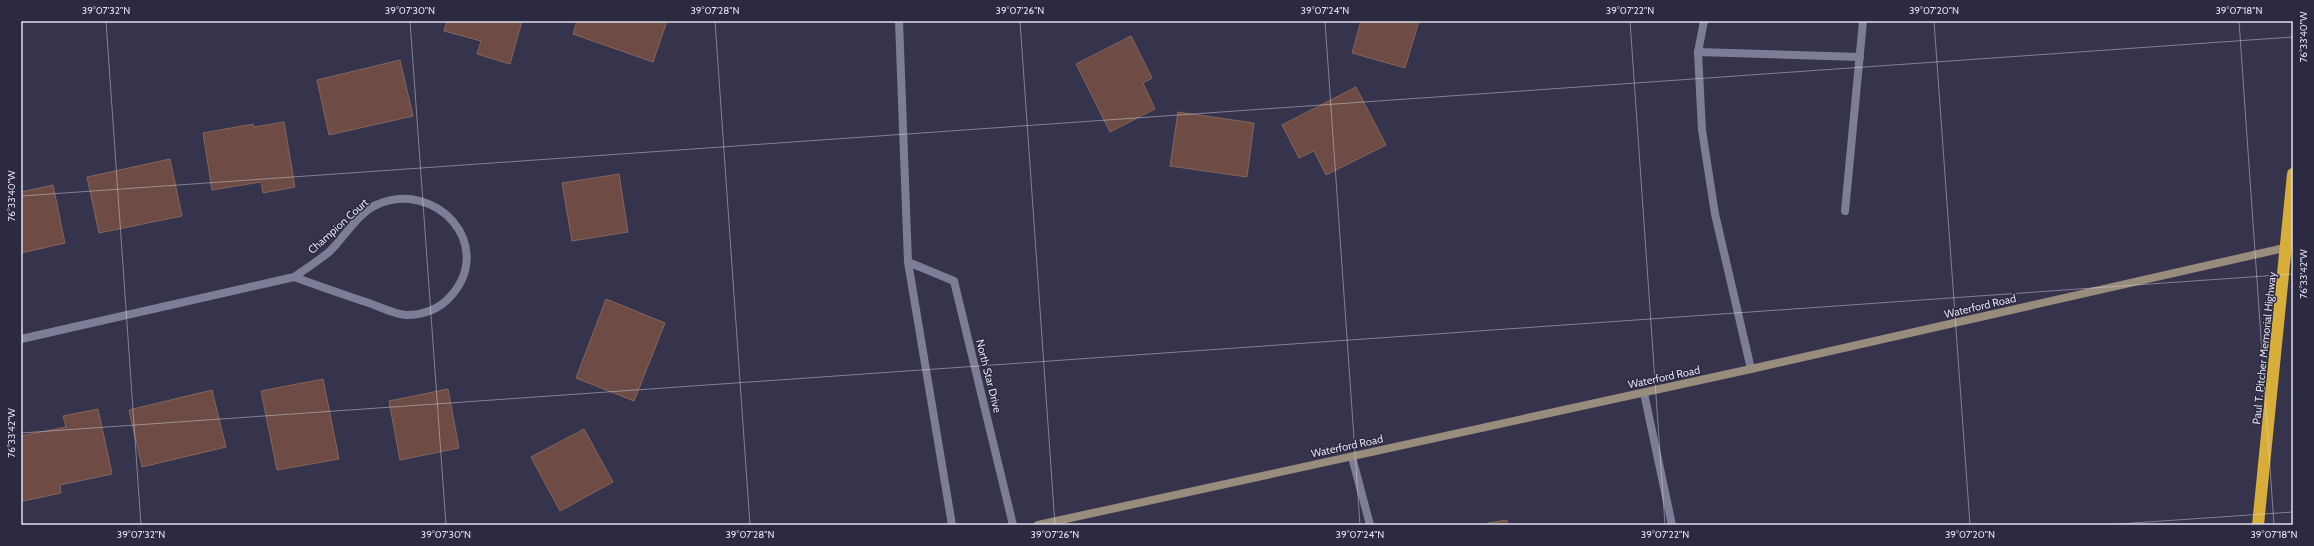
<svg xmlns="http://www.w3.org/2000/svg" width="2314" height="546" viewBox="0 0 2314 546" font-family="Cabin,sans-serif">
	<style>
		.building { fill: #6e4c45; stroke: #84655e }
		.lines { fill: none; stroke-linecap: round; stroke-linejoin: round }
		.service { stroke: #7e7d98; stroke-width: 8 }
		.minor { stroke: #7e7d98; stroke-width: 8 }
		.secondary { stroke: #998c7c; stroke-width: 8 }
		.motorway { stroke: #d7ae3a; stroke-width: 12 }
		.ticks { fill: none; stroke: #dfdeee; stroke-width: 1; stroke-opacity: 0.45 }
		.labels { text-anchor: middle; stroke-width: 3; stroke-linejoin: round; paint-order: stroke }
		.street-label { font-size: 11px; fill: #dfdeee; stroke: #2c2a41 }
		.neatline { fill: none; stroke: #dfdeee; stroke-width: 1.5 }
		.ticks-label { font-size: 10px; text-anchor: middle; fill: #dfdeee }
	</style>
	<rect width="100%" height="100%" fill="#36344c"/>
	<g class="building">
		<path d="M447,21h75l-12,43 -33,-10 4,-13 -37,-10z"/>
		<path d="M577,21h90l-14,41 -80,-28z"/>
		<path d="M1361,21h58l-14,47 -53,-15z"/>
		<path d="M1131,36l21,42 -9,5 12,26 -45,23 -34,-68z"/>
		<path d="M400,60l13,56 -84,19 -12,-55z"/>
		<path d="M1356,87l30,58 -60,30 -12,-24 -15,7 -17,-33z"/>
		<path d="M1178,112l76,11 -7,54 -77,-11z"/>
		<path d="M284,122l11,65 -32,6 -2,-11 -49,8 -9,-57 50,-9 1,3z"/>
		<path d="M170,159l12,57 -83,17 -12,-56z"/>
		<path d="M619,174l9,58 -56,9 -10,-58z"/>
		<path d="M53,185l12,58 -44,10v-61z"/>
		<path d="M606,299l59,24 -31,78 -58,-23z"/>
		<path d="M323,379l16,80 -62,11 -16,-79z"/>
		<path d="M448,389l11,59 -59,12 -11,-59z"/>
		<path d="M212,390l14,57 -84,20 -13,-57z"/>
		<path d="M98,409l14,65 -52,11 1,8 -38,8 -2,-9v-56l45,-9 -3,-11z"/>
		<path d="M584,429l29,53 -53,29 -29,-54z"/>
		<path d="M1507,520l1,5h-20v-2z"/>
	</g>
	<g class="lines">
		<g class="service">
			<path d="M1704,21l-6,31 4,78 13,84 36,155"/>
			<path d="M1698,52l162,5"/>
			<path d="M1845,211l18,-190"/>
			<path d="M1644,393l28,132"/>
			<path d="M1352,457l18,68"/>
		</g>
		<g class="minor">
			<path d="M899,21l9,241 44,263"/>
			<path d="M908,262l46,19 59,244"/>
			<path d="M21,339l273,-62c12,-8 24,-16 35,-25 14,-13 29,-39 47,-47 60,-27 121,41 74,92 -12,13 -27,18 -44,18 -12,-1 -26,-8 -37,-12 -25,-8 -50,-17 -75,-26"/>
		</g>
		<path class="secondary" d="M1038,525l713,-156 542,-123"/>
		<path class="motorway" d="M2258,525l35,-351"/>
	</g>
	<path class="ticks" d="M106,21l35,504M410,21l36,504M715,21l35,504M1020,21l35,504M1325,21l35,504M1630,21l35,504M1934,21l36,504M2239,21l35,504M21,196l2272,-159M21,433l2272,-159M2104,525l189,-13"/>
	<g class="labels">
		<g class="street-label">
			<text transform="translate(338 226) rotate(-42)" y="4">Champion Court</text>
			<text transform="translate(1980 306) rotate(-13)" y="4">Waterford Road</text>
			<text transform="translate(2264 348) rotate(-84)" y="4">Paul T. Pitcher Memorial Highway</text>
			<text transform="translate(989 376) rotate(76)" y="4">North Star Drive</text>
			<text transform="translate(1664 377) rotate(-12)" y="4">Waterford Road</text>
			<text transform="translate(1347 446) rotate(-12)" y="4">Waterford Road</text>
		</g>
	</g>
	<rect width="2314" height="546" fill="none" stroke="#2c2a41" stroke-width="44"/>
	<rect x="22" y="22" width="2270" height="502" class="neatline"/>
	<g class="ticks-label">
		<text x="106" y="14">39°07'32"N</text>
		<text x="410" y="14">39°07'30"N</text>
		<text x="715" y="14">39°07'28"N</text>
		<text x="1020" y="14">39°07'26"N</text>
		<text x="1325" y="14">39°07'24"N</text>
		<text x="1630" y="14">39°07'22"N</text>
		<text x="1934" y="14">39°07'20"N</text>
		<text x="2239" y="14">39°07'18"N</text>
		<text transform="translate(2303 37) rotate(-90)" y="4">76°33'40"W</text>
		<text transform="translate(11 196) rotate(-90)" y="4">76°33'40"W</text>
		<text transform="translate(2303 274) rotate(-90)" y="4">76°33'42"W</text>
		<text transform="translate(11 433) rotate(-90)" y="4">76°33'42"W</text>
		<text x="141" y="538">39°07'32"N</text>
		<text x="446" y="538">39°07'30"N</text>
		<text x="750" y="538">39°07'28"N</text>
		<text x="1055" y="538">39°07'26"N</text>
		<text x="1360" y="538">39°07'24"N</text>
		<text x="1665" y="538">39°07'22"N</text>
		<text x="1970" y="538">39°07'20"N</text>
		<text x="2274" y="538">39°07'18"N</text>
	</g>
</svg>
